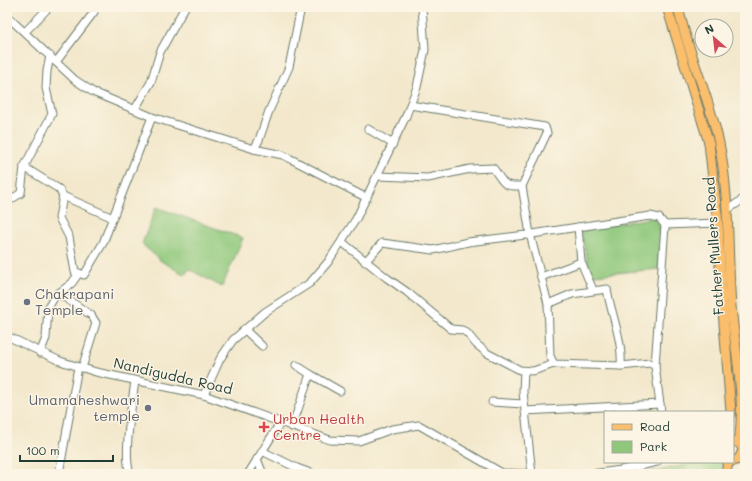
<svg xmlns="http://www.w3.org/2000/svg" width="752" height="481" viewBox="0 0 752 481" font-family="Mali,sans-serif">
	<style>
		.green { fill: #8fc87b; stroke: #578258 }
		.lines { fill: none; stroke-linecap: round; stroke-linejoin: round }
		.minor-casing { stroke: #697969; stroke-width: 9 }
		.major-casing { stroke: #697969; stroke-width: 11 }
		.minor { stroke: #fff; stroke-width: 7 }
		.major { stroke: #fabe6d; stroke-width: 9 }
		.worship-dot { fill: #6b7280; stroke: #fcf5e5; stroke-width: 1.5 }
		.health-dot { fill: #e0444e; stroke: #fcf5e5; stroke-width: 1.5 }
		.labels { text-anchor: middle; stroke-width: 3; stroke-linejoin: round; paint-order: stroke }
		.street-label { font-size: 14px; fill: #1f3d34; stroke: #fcf5e5 }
		.worship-label { font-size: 14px; fill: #5b616d; stroke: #fcf5e5; text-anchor: start }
		.health-label { font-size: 14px; fill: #be3a42; stroke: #fcf5e5; text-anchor: start }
	</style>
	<rect width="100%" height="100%" fill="#fcf5e5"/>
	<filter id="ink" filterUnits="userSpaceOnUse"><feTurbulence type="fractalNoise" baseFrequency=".025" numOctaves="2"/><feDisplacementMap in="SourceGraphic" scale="8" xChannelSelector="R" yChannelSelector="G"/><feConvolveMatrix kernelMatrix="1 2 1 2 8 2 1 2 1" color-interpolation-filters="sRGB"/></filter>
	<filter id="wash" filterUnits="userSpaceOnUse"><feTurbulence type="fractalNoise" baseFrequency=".012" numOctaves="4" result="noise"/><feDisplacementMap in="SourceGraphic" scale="16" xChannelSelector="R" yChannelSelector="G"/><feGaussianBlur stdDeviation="0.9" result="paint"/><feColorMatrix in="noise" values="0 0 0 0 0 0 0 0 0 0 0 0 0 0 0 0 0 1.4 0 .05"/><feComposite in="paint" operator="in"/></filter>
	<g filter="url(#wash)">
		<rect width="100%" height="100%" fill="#f3e8cc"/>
		<g class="green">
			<path d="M156,207l87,31 -21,49 -33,-18 -4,6 -24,-14 -19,-17z"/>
			<path d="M653,218l7,8 -1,43 -65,6 -4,-3 -9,-40 6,-4z"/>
			<path d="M700,462h22l1,12h-93l32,-4z"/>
		</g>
	</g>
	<g filter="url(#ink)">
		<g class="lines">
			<g class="minor-casing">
				<g id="minor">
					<path d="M7,16l68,64 18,12 59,25 102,32 29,6 84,43"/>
					<path d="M25,32l24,-25"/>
					<path d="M56,62l38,-50"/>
					<path d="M410,105l135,22 2,6 -25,53 8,48 18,70 2,52 4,8 67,2 29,-3 5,3 6,46"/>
					<path d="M135,109l16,-27 9,-30 25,-45"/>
					<path d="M368,129l25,15"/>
					<path d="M254,149l5,-9 10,-29 20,-44 12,-60"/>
					<path d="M24,167l35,22 4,7 -4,22 10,19 6,35 9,3 19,-32 49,-126"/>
					<path d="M378,176l50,2 42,-9 23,-1c11,14 8,19 29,18"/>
					<path d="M63,196l50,22"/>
					<path d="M7,202l14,-9 3,-26 28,-53 -6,-26 1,-17 3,-15"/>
					<path d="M727,210l18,-12"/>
					<path d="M665,225l53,-2"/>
					<path d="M578,227l3,35 12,28"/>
					<path d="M342,242l45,36 20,14 44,37 11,1 5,3 9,11 11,9 33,17 13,1 21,-7"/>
					<path d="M365,262l17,-19 51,7 35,-8 58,-7 124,-19 9,2 6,7 -10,141"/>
					<path d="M541,277l40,-15"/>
					<path d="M58,293l33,22 5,8 -14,45"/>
					<path d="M548,304l24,-10 35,-5c4,25 16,51 14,77"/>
					<path d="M244,329l18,17"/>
					<path d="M7,336l53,25 36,11 108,23 126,45 29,1 33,-12 27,-4 83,48 33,1"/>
					<path d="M40,353l6,-15 2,-30 7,-12 17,-13 7,-10"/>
					<path d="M296,365l14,9"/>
					<path d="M524,371l-1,21 9,82"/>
					<path d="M204,395l16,-36 13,-19 32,-28 45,-29 18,-21 28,-43 50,-103 11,-29 8,-37 -3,-43"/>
					<path d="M492,402l32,2"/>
					<path d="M525,411l135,-7"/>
					<path d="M292,427l18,-53 30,17"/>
					<path d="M262,451l35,17 16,6"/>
					<path d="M257,459l6,15"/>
					<path d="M59,474l19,-107"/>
					<path d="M130,474c-7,-20 2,-70 5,-93"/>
					<path d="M248,474l32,-51"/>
					<path d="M592,474l29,-4 36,-8"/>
				</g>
			</g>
			<g class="major-casing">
				<g id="major">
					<path d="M667,7l42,136 9,80 3,63 10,126"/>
					<path d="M678,7c10,47 31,89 41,136 11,54 8,109 12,163 4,44 15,92 8,136"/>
					<path d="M733,461l6,-2 4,-9 -2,-6 -7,-3"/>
					<path d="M726,474l2,-12"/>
				</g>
			</g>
			<use href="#minor" class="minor"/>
			<use href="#major" class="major"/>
		</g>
	</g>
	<g class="worship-dot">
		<circle cx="27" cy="302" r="4"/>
		<circle cx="148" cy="408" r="4"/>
	</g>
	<path class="health-dot" d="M262 421h4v4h4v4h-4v4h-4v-4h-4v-4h4z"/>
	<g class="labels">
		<g class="street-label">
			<text transform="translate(714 246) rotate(-94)" y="5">Father Mullers Road</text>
			<text transform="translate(173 376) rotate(13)" y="5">Nandigudda Road</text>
		</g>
		<g class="worship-label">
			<text x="35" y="299">Chakrapani<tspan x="35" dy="16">Temple</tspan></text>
			<text x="140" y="405" text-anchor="end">Umamaheshwari<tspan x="140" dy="16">temple</tspan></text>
		</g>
		<g class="health-label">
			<text x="273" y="424">Urban Health<tspan x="273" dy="16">Centre</tspan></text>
		</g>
	</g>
	<rect width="752" height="481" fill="none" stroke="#fcf5e5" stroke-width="24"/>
	<rect x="604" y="411" width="130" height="52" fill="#fcf5e5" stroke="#a4ab9e"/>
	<rect x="612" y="424" width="20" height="6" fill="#fabe6d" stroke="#a4ab9e"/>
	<text x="640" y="431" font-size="12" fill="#1f3d34">Road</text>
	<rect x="612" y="441" width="20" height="12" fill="#8fc87b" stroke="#a4ab9e"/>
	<text x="640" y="451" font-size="12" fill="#1f3d34">Park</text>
	<g transform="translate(714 38) rotate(332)"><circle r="19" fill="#fcf5e5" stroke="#a4ab9e"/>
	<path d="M0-3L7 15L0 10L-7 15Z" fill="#d1495b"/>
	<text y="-6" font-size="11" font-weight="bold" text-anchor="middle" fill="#1f3d34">N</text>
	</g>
	<path d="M20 455v6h93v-6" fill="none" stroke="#1f3d34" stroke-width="2"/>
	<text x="26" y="455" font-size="12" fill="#1f3d34" stroke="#fcf5e5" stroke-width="3" paint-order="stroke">100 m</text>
</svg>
